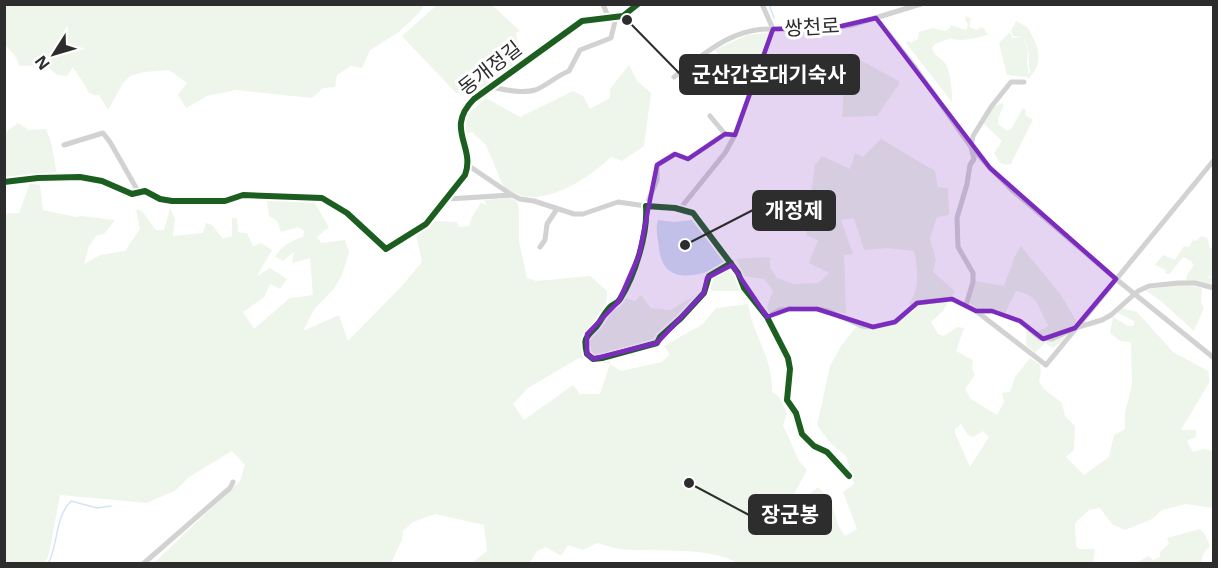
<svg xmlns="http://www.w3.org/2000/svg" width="1218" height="568" viewBox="0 0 1218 568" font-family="'Open Sans','Noto Sans KR',sans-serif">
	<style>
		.green { fill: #eef5ea; fill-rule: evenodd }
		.water { fill: #d4e4f3 }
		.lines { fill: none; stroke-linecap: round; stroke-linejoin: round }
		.stream { stroke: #d4e4f3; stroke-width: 1.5 }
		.minor { stroke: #d2d2d2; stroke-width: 5 }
		.cycleway-casing { stroke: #fff; stroke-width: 10 }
		.cycleway { stroke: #1b5e20; stroke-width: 6 }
		.marked { fill: #7b2cbf; fill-opacity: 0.2; stroke: #7b2cbf; stroke-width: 4.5; stroke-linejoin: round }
		.labels { text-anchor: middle; stroke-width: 6; stroke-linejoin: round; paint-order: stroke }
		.street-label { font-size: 20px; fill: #2d2d2d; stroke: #fff }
		.leader { fill: none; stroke: #2d2d2d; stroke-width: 2 }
		.callout-dot { fill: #2d2d2d; stroke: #fff; stroke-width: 2 }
		.callout { fill: #2d2d2d; stroke: #2d2d2d; stroke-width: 2 }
		.callout-label { font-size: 21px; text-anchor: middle; font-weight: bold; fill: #fff }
	</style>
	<rect width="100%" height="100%" fill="#fff"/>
	<g class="green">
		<path d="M4,5l1,-1 419,1 -5,8 -20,19 -29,18 -8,18 -11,-2 -14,9 -2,12 -12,1 -11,10 -76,-8 -29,6 -21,12 -8,-13 9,-12 -18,-13 -25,2 -14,4 -7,7 -15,27 -9,-15h-5l-6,-3c-3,-9 -10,-16 -15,-25l-6,9 -10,-1 -11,-10 -27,1c-2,-13 -12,-15 -15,-25 -2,-11 0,-25 0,-36z"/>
		<path d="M437,5h55l28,26 -4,2 3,22 -5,11 -44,31 -15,-5 -53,-56z"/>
		<path d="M966,16l5,3 -2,8 8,3 3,-3 5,2 1,4 4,1c-12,3 -27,9 -39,4l-16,6 -3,4c2,8 8,9 13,15 5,6 8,31 7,39l-46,-59 2,-2 3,2 7,-4 1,-7 14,-4 12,3 5,-3 1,-3 15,5 2,-6 -3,-4z"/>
		<path d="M1016,21l11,6c12,19 18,35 1,52l-1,-1 3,-6c-3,-14 2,-18 -6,-32l4,11 -1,13 2,11 -3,2 -19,-2 -8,-32 11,-11 2,6 11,-1 -10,-1 -2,-5z"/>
		<path d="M769,33l-17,49 -11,1 -26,-33 32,-15z"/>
		<path d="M856,58l43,23v3l-22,32 -35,1 3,-51z"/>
		<path d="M629,65l8,16 14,12 -7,53 -22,15 -11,-4c-21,20 -58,45 -89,39 -6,-2 -12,-6 -18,-8l-18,-43 -14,-13 -5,2 -5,-6 8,-16 16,-14 34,19 53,-26 10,5 7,13 20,-11v-9z"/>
		<path d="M1002,103l2,2 -6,13v6l9,7 4,-2 12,-21 3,3 -1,4 8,5 -22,44c-11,2 -12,-2 -17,-11l8,-12 -19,-18 9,-15z"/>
		<path d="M18,123l11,7 17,-1 5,13 6,32 -52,12v-53z"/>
		<path d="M881,139l54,32 3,16 10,1 1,27 -12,2 -7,22 6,21 -3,12 22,19 -12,20 -12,11 7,12 5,2 15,-9 6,1 -8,23 17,9 -1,8 3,7 -10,14 6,10 26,16 7,-13 -2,-9 8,-1 5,-15 15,-19 10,7 1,6 -2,11 5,7 18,14 3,13 10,10 -1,24 -8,7 18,18 25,-18 5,-22 11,-6v-17l7,-27 -1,-43 -11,-1 -10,-8 3,-16 15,9h6v-5l-18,-9 6,-4 15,4 36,40 35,19 2,10 -29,49h15v7l-9,4 6,11 10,-3 10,2v57l-27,-4 -24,6 -10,9 -27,11 -13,-6 -12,-16 -11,2 -14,13 1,23 3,3h16l-2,14 -354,1c-29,-19 -84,-11 -119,-15 -7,-1 -15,-4 -23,-6l-14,7 -15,-5 -7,11 -15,-9 -9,4 -7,12h-58l15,-12 -3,-26 -49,-11 -22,8 -10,9 -1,9 -11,23h-237l86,-82 5,-16 -13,-14 -43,26 -13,13 -29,13 -87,-8 -11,59 -4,9h-40l-1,-349 15,-1 11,-30 10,2 3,25 33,7 5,-1 34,4 -10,13 -9,3 -7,10 -5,18 16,-9 25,-4 15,-22 -4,-20 6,2 14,19h8l6,-22 5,11 -2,17 30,-3 3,-10 6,2 11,14 9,-3v-18h5l1,14 9,1 6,13 8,-3 11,7 -15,26 13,-8 17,11 -7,10 -10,-5 -6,13 -21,15 11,17 36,-31 23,-3 -3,-37 -18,5 2,-11 -11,9 -8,-4c7,-11 15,-16 28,-20l1,-6 -6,-4 -17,5 -4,-11 -8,-5 -2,-15 45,-2 17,28 -12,10 4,6 24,-3 4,12 -7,23 -9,15 -18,18 -12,23 36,-16 9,26 52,-53 22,-26 -6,-26 19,-15 22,1 2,5 10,-1 3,-9 9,-14 6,2 -3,-5 25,-2 8,3 2,10v30l8,37 9,3 54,-5 17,15 -1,16 19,-9 10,3 6,-6 10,13 20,2 26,-16 -34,45 -53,18v7l11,7 41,-9 8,-8 -6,-8 39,-22 13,-16 32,-4c5,32 25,53 24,88l7,5 8,16 -4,12 16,36 8,9 -17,31 12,-1 16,-13 13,13 7,25 7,11 12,-7 -14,-37 11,-8 -8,-28 -16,-13 -13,-18 13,-59 11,-20 15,-19c28,4 38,-2 60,-18l-7,-5c11,-17 9,-33 5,-53l-28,-3 -22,2 -10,-32 -13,2 12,34 -9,1 2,59c-27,-7 -50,-11 -77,-2l-2,-5 6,-16 -9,-12 -19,-3 -9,-17 34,-2v10l7,11 17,6 24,-1 11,-10 -20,-10 9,-23 -12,-5 9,-70 7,-9 28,13 5,-16 8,4zM579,358l31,6 -10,30h-20l-7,-9 -49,35 -11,-16 15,-16zM961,424l7,11 5,2 10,-6 6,6 -19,30 -15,-34v-4z"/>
		<path d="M1201,236l6,2 3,10h3v22l-2,-5 2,8 -3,4 -5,-1 5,2 3,-4 -2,11 -25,-4 1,-6 7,-10 -3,-4 -8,-4 -14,17 -4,-1 1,-3 -11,-5 8,-10 12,5 9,-14 5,1 4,-7 3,1z"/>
		<path d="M1021,246l40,49 16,27 -16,20 -8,6 -8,-5 -10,10 -9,-8 1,-22 9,9 13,-6c-12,-16 -7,-30 -33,-35l-11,22 -28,-5 -9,-6 7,-21 29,5 11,-30z"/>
		<path d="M731,268l10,23h-30v-11l9,-7z"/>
		<path d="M1170,285h19l13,3 -1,15 3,5 -10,23 -33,-30 -15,-10 1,-1z"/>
		<path d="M1200,529l4,4 6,13 -7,8 -2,9h-64l11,-7 5,4 7,-3v-5l9,-8 -2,-6z"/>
	</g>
	<path class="water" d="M658,220l16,2 18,-2 34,44c-25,12 -63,24 -67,-16 -1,-10 -4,-18 -1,-28z"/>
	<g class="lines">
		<g class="stream">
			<path d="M769,4l5,14"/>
			<path d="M48,564c11,-21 6,-45 23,-63l26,7 14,-2"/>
		</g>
		<g class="minor">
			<path d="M603,4l6,15"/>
			<path d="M762,4l11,25 60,-1 19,-3 69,-21"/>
			<path d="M876,18l38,48 57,81 19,21 22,22 104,89 98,79"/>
			<path d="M674,77c30,-23 59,-50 99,-48l-38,106 -10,-1 -15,-18"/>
			<path d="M490,87c13,2 31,7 45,3 10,-3 21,-14 34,-19l11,-21 31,-12 5,-21"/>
			<path d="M64,145l39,-12 7,9 29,51"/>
			<path d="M469,166l43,29"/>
			<path d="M4,182l34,-4 42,-1 22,4 30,13 13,-3 15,8 12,2h53l18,-6 79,3 25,15 39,36 40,-25 39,-49c11,-29 -21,-46 9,-76l108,-78 41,-5 15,-12"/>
			<path d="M448,199l64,-4 8,4 14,2 40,13h9l35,-12 28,4 11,-26v-15l18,-11 13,5 37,-25"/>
			<path d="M679,210l46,-57 10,-18"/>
			<path d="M540,247l5,-7 2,-16 10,-15"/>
			<path d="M731,263l-22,13 -5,17 -23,25 -21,19 -3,6 -55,15 -9,1 -6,-5c-4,-17 -1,-16 9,-27 5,-6 8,-14 14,-20 3,-3 8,-4 10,-8 15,-23 28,-66 26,-93l29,2 18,5 45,60 6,15 23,29 21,41 2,11 -3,31 9,13 6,21 12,12 13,6 22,24"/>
			<path d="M966,305l7,-23v-9l-15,-26 -1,-29 10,-34 3,-19 4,-6 -3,-12 2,-11 18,-29 20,-25h13"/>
			<path d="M976,311l70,54 168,-205"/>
			<path d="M767,317l13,-7 9,-1h28l11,2 34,15 11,1 22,-5 22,-19 35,-4 24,12h16l28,10 20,17 12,1 23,-11 27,-8 9,-5 27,-24 11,-5 29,-3h17l19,5"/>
			<path d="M143,564l87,-76 3,-6"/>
		</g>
		<g class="cycleway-casing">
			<g id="cycleway">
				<path d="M4,182l34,-4 42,-1 22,4 30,13 13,-3 15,8 12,2h53l18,-6 79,3 25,15 39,36 40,-25 39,-49c11,-29 -21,-46 9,-76l108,-78 41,-5 15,-12"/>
				<path d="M731,263l-22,13 -5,17 -23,25 -21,19 -3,6 -55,15 -9,1 -6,-5c-4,-17 -1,-16 9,-27 5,-6 8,-14 14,-20 3,-3 8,-4 10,-8 15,-23 28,-66 26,-93l29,2 18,5 45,60 6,15 23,29 21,41 2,11 -3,31 9,13 6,21 12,12 13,6 22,24"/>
			</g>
		</g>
		<use href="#cycleway" class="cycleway"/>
	</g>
	<path class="marked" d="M876,18l114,150 126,111 -41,49 -32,11 -23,-18 -28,-10h-16l-24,-12 -35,4 -22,19 -22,5 -56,-18h-28l-22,8 -35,-52 -25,13 -3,15 -47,50 -64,16 -6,-5v-20l32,-33 20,-46 18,-90 18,-11 13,5 37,-25 10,1 38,-106 60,-1z"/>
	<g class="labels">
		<g class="street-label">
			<text transform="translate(812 27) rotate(-3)" y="7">쌍천로</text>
			<text transform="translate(490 68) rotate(-38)" y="7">동개정길</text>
		</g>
	</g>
	<path class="leader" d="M627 20L680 74M685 245L753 210M689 483L749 515"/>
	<g class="callout-dot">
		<circle cx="627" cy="20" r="6"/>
		<circle cx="685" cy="245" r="6"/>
		<circle cx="689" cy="483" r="6"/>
	</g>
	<g class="callout">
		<rect x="680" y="55" width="179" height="39" rx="6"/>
		<rect x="753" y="191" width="82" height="39" rx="6"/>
		<rect x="749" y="495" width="82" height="39" rx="6"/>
	</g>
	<g class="callout-label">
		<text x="769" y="82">군산간호대기숙사</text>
		<text x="794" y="218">개정제</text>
		<text x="790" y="522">장군봉</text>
	</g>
	<rect width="1218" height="568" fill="none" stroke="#2d2d2d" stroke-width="12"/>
	<g transform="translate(54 54) rotate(233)" stroke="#ffffff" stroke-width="4.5" paint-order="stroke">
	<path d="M0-4.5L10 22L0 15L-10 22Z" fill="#2d2d2d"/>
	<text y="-9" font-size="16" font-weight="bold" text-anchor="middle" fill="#2d2d2d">N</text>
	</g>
</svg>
